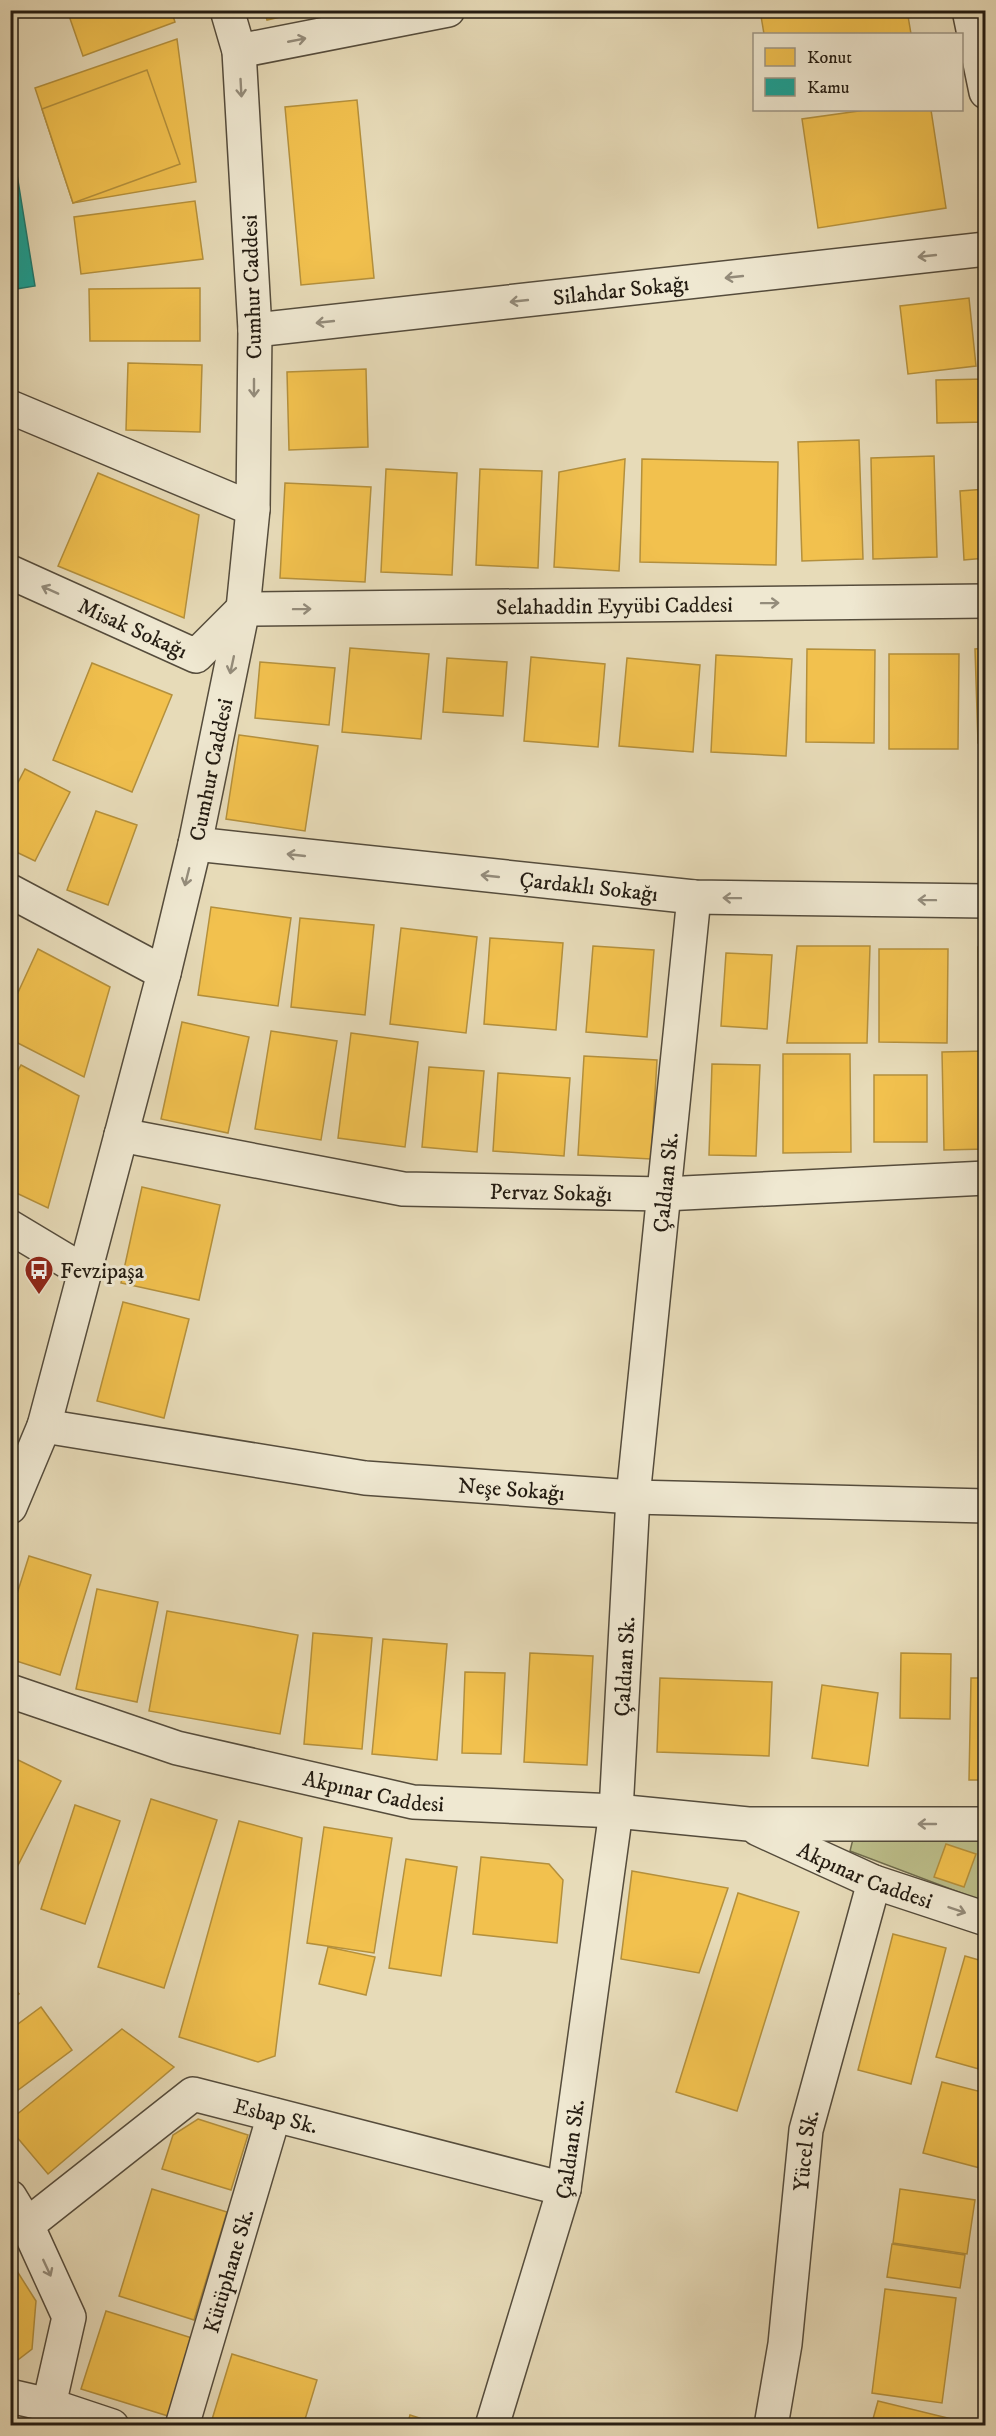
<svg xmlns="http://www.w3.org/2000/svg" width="996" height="2436" viewBox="0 0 996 2436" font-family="'IM FELL DW Pica',serif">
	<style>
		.green { fill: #bcbe8a; stroke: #706d4e; stroke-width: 1.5 }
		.homes { fill: #f2c14e; stroke: #b4903c; stroke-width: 1.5 }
		.public { fill: #17a398; stroke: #1b7a70; stroke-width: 1.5 }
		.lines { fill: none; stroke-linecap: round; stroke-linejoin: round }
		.minor-casing { stroke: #554c3c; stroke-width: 36 }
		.minor { stroke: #efe8d1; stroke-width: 33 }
		.oneway { stroke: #948c7b }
		.labels { text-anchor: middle; stroke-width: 6; stroke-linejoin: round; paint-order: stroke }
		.street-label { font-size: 22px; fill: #241c12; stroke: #efe8d1 }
		.poi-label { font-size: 22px; fill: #241c12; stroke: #efe8d1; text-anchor: start }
	</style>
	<rect width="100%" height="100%" fill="#e7dbb8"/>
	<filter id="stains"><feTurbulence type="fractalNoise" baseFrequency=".00333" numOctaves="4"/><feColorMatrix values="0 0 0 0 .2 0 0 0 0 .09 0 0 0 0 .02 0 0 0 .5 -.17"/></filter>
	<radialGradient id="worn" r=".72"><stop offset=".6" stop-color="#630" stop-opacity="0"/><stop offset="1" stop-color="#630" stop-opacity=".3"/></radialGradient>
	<path class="green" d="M854,1835l131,3v64l-135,-51z"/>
	<g class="homes">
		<path d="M67,10h104l4,12 -92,34z"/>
		<path d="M264,10h46l-43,10z"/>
		<path d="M760,10h147l4,24h-147z"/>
		<path d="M177,39l19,143 -123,21 -38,-115z"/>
		<path d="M147,70l33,94 -107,39 -31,-94z"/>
		<path d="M357,100l17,178 -73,7 -16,-178z"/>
		<path d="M866,110h65l15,98 -128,20 -16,-109z"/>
		<path d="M195,201l8,58 -122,15 -7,-57z"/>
		<path d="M200,288v53h-110l-1,-52z"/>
		<path d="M969,298l7,68 -68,8 -8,-68z"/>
		<path d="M128,363l74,2 -2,67 -74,-2z"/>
		<path d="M366,369l2,78 -79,3 -2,-78z"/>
		<path d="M986,379v43l-49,1 -1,-43z"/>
		<path d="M859,440l4,119 -61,2 -4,-119z"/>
		<path d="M934,456l3,101 -64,2 -2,-101z"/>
		<path d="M625,459l-6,112 -65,-4 5,-95z"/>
		<path d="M642,459l136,3 -2,103 -136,-3z"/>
		<path d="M386,469l71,4 -5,102 -71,-3z"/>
		<path d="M480,469l62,2 -4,97 -62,-3z"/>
		<path d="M98,473l101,42 -15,103 -126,-52z"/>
		<path d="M285,483l86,4 -6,95 -85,-4z"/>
		<path d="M986,489v69l-22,2 -4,-69z"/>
		<path d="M350,648l79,6 -8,85 -79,-7z"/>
		<path d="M986,648v95h-8l-3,-94z"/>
		<path d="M807,649l68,1 -1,93 -68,-1z"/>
		<path d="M889,654h70l-1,95h-69z"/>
		<path d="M716,655l76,4 -6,97 -75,-4z"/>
		<path d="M531,657l74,7 -7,83 -74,-6z"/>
		<path d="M447,658l60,4 -4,54 -60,-4z"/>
		<path d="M627,658l73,7 -7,87 -74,-6z"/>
		<path d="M260,662l75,6 -6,57 -74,-7z"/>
		<path d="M92,663l80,32 -40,97 -79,-32z"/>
		<path d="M239,735l79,11 -13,85 -79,-12z"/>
		<path d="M25,769l45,23 -35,69 -25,-12v-51z"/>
		<path d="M96,811l41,14 -29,80 -41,-15z"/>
		<path d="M211,907l80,11 -13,88 -80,-11z"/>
		<path d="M300,918l74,7 -9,90 -74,-8z"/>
		<path d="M401,928l76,9 -11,96 -76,-9z"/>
		<path d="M490,938l73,5 -7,87 -72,-6z"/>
		<path d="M593,946l61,4 -7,87 -61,-5z"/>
		<path d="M797,946h73l-3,97h-80z"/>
		<path d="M978,947h8v73h-7z"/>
		<path d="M38,949l72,38 -26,90 -74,-38v-29z"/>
		<path d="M879,949h69l-1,94 -68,-1z"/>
		<path d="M726,953l46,2 -5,74 -46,-3z"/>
		<path d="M182,1022l67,15 -21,96 -67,-14z"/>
		<path d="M271,1031l66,10 -16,99 -66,-11z"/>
		<path d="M351,1033l67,9 -13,105 -67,-9z"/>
		<path d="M986,1051v98l-42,1 -2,-98z"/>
		<path d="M783,1054h67l1,98 -68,1z"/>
		<path d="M584,1056l73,4 -6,99 -73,-4z"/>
		<path d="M712,1064l48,1 -4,91 -47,-1z"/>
		<path d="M21,1065l58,31 -31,112 -38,-18v-105z"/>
		<path d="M429,1067l55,4 -7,81 -55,-5z"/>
		<path d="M498,1073l72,5 -6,78 -71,-5z"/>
		<rect x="874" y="1075" width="53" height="67"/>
		<path d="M142,1187l78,18 -21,95 -78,-17z"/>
		<path d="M123,1302l66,17 -25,99 -67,-17z"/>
		<path d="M29,1556l62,19 -31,100 -50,-16v-43z"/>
		<path d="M97,1589l61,13 -21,100 -61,-13z"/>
		<path d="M167,1611l131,24 -18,99 -131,-23z"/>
		<path d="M313,1633l59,5 -10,111 -58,-5z"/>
		<path d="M383,1639l64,5 -10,116 -65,-6z"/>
		<path d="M530,1653l63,3 -6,109 -63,-3z"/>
		<path d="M901,1653l50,1 -1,65 -50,-1z"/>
		<path d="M465,1672l40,1 -4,81 -39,-1z"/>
		<path d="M660,1678l112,4 -3,74 -112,-4z"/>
		<path d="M971,1678h15v102h-17z"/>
		<path d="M822,1685l56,8 -10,73 -56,-8z"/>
		<path d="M10,1756l51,25 -51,100z"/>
		<path d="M151,1799l66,21 -53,168 -66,-21z"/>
		<path d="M75,1805l45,16 -35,103 -44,-15z"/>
		<path d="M239,1821l63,17 -27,218 -17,6 -79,-25z"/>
		<path d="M324,1827l68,11 -18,115 -67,-10z"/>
		<path d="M946,1844l30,10 -12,33 -30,-10z"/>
		<path d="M481,1857l68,7 14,16 -6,63 -84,-9z"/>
		<path d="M406,1859l51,8 -16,109 -52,-8z"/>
		<path d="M632,1871l96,17 -29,85 -78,-14z"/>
		<path d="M738,1893l61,19 -62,199 -61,-19z"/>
		<path d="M893,1934l53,14 -35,136 -53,-14z"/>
		<path d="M328,1947l47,10 -9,38 -47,-11z"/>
		<path d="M965,1956l21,6v109l-50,-14z"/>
		<path d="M10,1983l9,11 -9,7z"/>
		<path d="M41,2007l31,43 -62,46v-66z"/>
		<path d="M122,2029l52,38 -126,107 -38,-45v-9z"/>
		<path d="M942,2082l44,11v52l-6,23 -57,-15z"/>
		<path d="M198,2119l50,16 -17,55 -69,-21 11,-34z"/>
		<path d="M152,2189l75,23 -33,108 -75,-24z"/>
		<path d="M900,2189l75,11 -8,54 -74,-11z"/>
		<path d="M892,2244l73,11 -5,33 -73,-11z"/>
		<path d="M10,2260l26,41 -4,48 -22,17z"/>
		<path d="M885,2289l71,9 -14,105 -70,-10z"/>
		<path d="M106,2311l86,27 -24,78 -87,-27z"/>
		<path d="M232,2354l85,26 -14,46h-93z"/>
		<path d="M878,2401l78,19 -1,6h-84z"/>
		<path d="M410,2415l34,11h-37z"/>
	</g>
	<path class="public" d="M15,162l20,124 -25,4v-127z"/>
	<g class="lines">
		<g class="minor-casing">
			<g id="minor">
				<path d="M969,10l17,82"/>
				<path d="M239,51l209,-41"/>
				<path id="s1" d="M255,330l731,-81"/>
				<path d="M10,407l243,102"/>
				<path id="s2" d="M10,572l186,84 47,-47 743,-8"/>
				<path id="s3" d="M195,844l499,53 292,4"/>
				<path d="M10,891l154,82"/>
				<path id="s4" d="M121,1135l282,54 261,5 322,-16"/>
				<path d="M10,1227l75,45"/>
				<path id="s5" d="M44,1426l321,52 268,19 353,9"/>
				<path id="s6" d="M10,1507l34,-81 120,-453 31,-129 48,-235 10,-100 2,-179 -16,-279 -12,-41"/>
				<path id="s7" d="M10,1691l167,57 236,54 203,9 132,13h238"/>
				<path id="s8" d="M758,1829l116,53 112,37"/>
				<path d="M10,2197l17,28 42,92 -20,88"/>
				<path id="s9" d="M27,2225l166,-131 371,95"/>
				<path d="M10,2396l39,9 63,21"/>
				<path id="s10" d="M182,2426l92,-311"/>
				<path id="s11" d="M492,2426l72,-237 52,-378 17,-314 61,-600"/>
				<path id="s12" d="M771,2426l14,-82 21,-214 68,-248"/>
			</g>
		</g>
		<use href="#minor" class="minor"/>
	</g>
	<defs><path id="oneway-shaft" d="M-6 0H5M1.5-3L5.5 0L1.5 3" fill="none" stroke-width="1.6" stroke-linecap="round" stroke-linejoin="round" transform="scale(1.5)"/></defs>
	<g class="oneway">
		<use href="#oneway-shaft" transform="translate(297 40) rotate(-11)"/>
		<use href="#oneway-shaft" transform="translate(241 88) rotate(87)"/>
		<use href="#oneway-shaft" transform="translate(927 256) rotate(174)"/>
		<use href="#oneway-shaft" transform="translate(734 277) rotate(174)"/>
		<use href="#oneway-shaft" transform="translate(519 301) rotate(174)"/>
		<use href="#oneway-shaft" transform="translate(325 322) rotate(174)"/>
		<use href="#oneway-shaft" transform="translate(254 388) rotate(90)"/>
		<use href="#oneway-shaft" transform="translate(50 590) rotate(-156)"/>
		<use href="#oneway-shaft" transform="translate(770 603) rotate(-1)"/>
		<use href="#oneway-shaft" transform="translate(302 609) rotate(-1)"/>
		<use href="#oneway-shaft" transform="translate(232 665) rotate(102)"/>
		<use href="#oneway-shaft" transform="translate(296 855) rotate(-174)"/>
		<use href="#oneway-shaft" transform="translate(490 876) rotate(-174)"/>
		<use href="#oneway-shaft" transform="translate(187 877) rotate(104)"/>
		<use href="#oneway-shaft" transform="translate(732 898) rotate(-179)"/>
		<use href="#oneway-shaft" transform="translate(927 900) rotate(-179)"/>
		<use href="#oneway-shaft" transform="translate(927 1824) rotate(180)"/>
		<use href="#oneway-shaft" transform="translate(957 1910) rotate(19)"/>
		<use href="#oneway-shaft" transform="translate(47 2268) rotate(65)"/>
	</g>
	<defs>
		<g id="bus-pin" transform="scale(1.5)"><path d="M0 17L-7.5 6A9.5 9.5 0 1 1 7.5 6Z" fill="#8f2418" stroke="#efe8d1"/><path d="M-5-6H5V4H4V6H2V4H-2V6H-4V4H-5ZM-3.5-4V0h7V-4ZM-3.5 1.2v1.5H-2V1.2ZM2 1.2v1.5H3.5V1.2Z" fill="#fff"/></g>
	</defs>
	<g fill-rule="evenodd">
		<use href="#bus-pin" x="39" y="1270"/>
	</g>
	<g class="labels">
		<g class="street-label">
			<text transform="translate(251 287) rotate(-92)" y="8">Cumhur Caddesi</text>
			<text dy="8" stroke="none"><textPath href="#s1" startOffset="368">Silahdar Sokağı</textPath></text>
			<text dy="8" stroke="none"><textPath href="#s2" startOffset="642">Selahaddin Eyyübi Caddesi</textPath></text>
			<text dy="8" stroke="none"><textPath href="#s2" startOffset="135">Misak Sokağı</textPath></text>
			<text dy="8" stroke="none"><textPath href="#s6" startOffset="765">Cumhur Caddesi</textPath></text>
			<text dy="8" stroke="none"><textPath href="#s3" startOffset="396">Çardaklı Sokağı</textPath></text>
			<text dy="8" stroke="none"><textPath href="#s11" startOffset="1260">Çaldıan Sk.</textPath></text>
			<text dy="8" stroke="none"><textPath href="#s4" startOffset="435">Pervaz Sokağı</textPath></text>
			<text dy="8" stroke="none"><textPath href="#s5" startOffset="472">Neşe Sokağı</textPath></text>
			<text dy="8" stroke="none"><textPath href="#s11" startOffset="774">Çaldıan Sk.</textPath></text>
			<text dy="8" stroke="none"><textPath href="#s7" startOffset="378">Akpınar Caddesi</textPath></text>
			<text dy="8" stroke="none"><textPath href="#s8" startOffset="117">Akpınar Caddesi</textPath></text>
			<text dy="8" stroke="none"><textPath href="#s9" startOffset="297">Esbap Sk.</textPath></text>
			<text dy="8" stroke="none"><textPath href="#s11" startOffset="288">Çaldıan Sk.</textPath></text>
			<text dy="8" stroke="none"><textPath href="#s12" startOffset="278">Yücel Sk.</textPath></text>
			<text dy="8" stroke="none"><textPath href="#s10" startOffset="162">Kütüphane Sk.</textPath></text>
		</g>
		<g class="poi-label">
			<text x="60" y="1278">Fevzipaşa</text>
		</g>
	</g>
	<rect width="996" height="2436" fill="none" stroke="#e7dbb8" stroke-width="36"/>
	<rect x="12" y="12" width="972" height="2412" fill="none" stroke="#241c12" stroke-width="3"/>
	<rect x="18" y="18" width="960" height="2400" fill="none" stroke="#241c12" stroke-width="1.5"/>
	<rect x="753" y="33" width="210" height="78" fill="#efe8d1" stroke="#9e9685" stroke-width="1.5"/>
	<rect x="765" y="48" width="30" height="18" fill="#f2c14e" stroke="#9e9685" stroke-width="1.5"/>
	<text x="807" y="63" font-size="18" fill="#241c12">Konut</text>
	<rect x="765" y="78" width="30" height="18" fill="#17a398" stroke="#9e9685" stroke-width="1.5"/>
	<text x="807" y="93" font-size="18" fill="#241c12">Kamu</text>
	<rect width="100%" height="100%" filter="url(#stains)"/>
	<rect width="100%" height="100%" fill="url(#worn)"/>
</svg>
